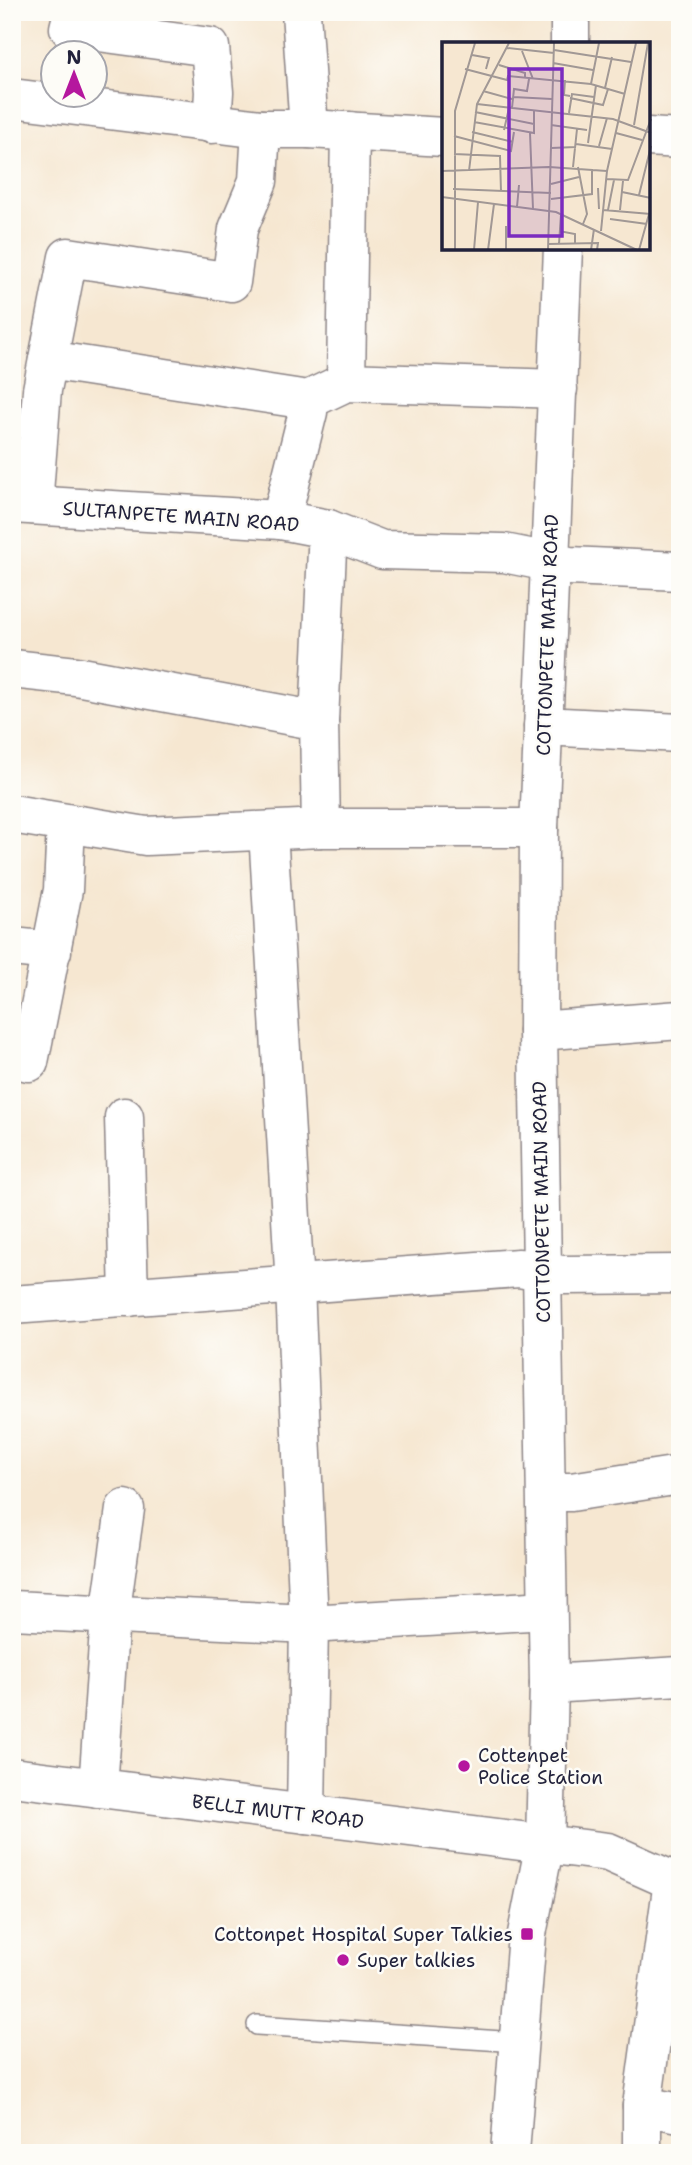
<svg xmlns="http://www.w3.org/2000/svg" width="692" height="2165" viewBox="0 0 692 2165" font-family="'Shantell Sans',sans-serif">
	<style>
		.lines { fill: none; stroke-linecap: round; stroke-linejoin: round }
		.service-casing { stroke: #8c8486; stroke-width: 22 }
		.minor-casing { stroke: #8c8486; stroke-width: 41 }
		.tertiary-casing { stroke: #8c8486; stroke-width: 41 }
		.secondary-casing { stroke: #8c8486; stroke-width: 41 }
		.service { stroke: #fff; stroke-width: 19 }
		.minor { stroke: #fff; stroke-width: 38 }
		.tertiary { stroke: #fff; stroke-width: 38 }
		.secondary { stroke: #fff; stroke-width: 38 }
		.poi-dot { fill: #b5179e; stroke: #fdfcf7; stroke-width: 2.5 }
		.labels { text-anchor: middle; stroke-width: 5; stroke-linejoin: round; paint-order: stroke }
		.street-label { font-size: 19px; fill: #22223b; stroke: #fdfcf7 }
		.poi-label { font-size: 19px; fill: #22223b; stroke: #fdfcf7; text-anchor: start }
		.inset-road { fill: none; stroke: #a19895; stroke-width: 2 }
		.view { fill: #7b2cbf; fill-opacity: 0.15; stroke: #7b2cbf; stroke-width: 3.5 }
		.inset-edge { fill: none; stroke: #22223b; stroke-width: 3.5 }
	</style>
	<rect width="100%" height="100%" fill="#fdfcf7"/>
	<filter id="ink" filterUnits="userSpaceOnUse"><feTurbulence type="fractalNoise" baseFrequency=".0143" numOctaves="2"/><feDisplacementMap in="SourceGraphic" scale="14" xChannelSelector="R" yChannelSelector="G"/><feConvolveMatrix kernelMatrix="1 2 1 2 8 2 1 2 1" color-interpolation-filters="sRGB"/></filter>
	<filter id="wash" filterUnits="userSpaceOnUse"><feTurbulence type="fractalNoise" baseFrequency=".00686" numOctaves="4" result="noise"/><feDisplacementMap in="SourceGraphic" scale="28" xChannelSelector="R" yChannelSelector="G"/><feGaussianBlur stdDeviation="1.57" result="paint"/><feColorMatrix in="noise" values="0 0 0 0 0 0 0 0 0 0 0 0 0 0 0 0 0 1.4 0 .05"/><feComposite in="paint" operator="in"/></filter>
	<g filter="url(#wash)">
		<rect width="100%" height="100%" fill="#f6e7d1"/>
	</g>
	<g filter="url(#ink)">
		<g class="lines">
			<g class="service-casing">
				<path id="service" d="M257,2025l261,17"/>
			</g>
			<g class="minor-casing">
				<g id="minor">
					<path d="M73,12l-4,16 141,19 4,45 -2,32"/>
					<path d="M301,12l8,117"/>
					<path d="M12,98l249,31h48l135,8"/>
					<path d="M648,137l32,2"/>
					<path d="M48,360l260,40 38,-18 212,7"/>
					<path d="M346,382l4,-251"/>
					<path d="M12,504l269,16 47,9 54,21 122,3 45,9"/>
					<path d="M33,505l9,-115 26,-133 163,25 7,-53 20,-48 3,-52"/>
					<path d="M281,520l27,-108v-12"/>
					<path d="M12,669l64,7 243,45"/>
					<path d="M543,726l137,7"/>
					<path d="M12,814l134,22 175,-8 -2,-107 9,-192"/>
					<path d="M321,828h218"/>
					<path d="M268,831l27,455 14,338 -3,190"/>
					<path d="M12,947l40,4"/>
					<path d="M538,1031l142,-11"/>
					<path d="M12,1058l17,4 34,-172 3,-66"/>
					<path d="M124,1117l5,180"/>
					<path d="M542,1272l21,3 117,-1"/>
					<path d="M547,1492h24l109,-17"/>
					<path d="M12,1610l297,14 238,-14"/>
					<path d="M549,1684l131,-8"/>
					<path d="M98,1788l12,-172 15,-107"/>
					<path d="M642,2106l38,7"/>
					<path d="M642,2153v-47l31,-225"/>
				</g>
			</g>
			<g class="tertiary-casing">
				<g id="tertiary">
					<path d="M549,562l20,4 111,5"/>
					<path d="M12,1305l507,-37 23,4"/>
					<path d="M12,1777l596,75 72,32"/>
				</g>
			</g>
			<g class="secondary-casing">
				<g id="secondary">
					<path d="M570,44v-32"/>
					<path d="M510,2153l17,-219 18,-91 4,-159 -11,-653 1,-203 24,-580"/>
				</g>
			</g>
			<use href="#service" class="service"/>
			<use href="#minor" class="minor"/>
			<use href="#tertiary" class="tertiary"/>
			<use href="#secondary" class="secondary"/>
		</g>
	</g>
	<g class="poi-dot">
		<circle cx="464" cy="1766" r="7"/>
		<rect x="520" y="1927" width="14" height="14" rx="3.5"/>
		<circle cx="343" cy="1960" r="7"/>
	</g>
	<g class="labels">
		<g class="street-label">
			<text transform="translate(181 516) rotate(4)" y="7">SULTANPETE MAIN ROAD</text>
			<text transform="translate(547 635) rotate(-88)" y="7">COTTONPETE MAIN ROAD</text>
			<text transform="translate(541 1202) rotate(-91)" y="7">COTTONPETE MAIN ROAD</text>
			<text transform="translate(278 1811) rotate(7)" y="7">BELLI MUTT ROAD</text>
		</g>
		<g class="poi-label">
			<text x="478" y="1762">Cottenpet<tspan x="478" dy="22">Police Station</tspan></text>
			<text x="513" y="1941" text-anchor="end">Cottonpet Hospital Super Talkies</text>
			<text x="357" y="1967">Super talkies</text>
		</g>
	</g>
	<g transform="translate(442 42)">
		<rect width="208" height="208" fill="#f6e7d1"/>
		<path class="inset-road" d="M65,6l47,5M112,8l77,12M80,9l11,28M30,13l17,3 -3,11M111,21l40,7M57,23l26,8v5M23,27l42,11 1,-4 83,8 34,10M123,38l-1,15 6,1M149,42l8,-41M163,46l7,-31M41,49l29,8M71,55l39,2M128,56l33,7 5,-16M35,62l136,15 38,14M70,66l2,-19 13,2 2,-12M33,70l59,12M127,71l3,-19 22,3M32,80l60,11v-23M109,83l36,5M192,83l14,-82M62,88l5,-22M30,90l41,10M88,91l3,76M174,91l26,7M12,94l57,15 3,-19M146,101l8,-58M134,102l36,5M157,104l8,-28M109,106l25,-1M12,112l46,2 1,36M131,125l4,-38M136,125l9,47 -4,10M0,129l107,-4 58,4M27,129l8,-67 32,-61M165,137l21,1 23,-61M109,142l28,-7M156,146l1,21M11,147l98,4M180,150l29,6M197,153l12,-49M0,155l114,15 81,38M109,157l41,-5v-25M75,165l2,-22M161,168l48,4M166,168l6,-30M178,168l3,-29M168,177l37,5M64,184v24M117,189l16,3v9M159,189l6,-60 29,-128M106,202l50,-1 -1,7M117,202l2,-30M13,208v-139l20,-68M32,208l4,-48M46,208l6,-46M106,208l6,-207M149,208l3,-21M197,208l10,-36"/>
		<path class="view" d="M67,27h53v167h-53z"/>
		<rect width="208" height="208" class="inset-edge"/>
	</g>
	<rect width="692" height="2165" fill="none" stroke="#fdfcf7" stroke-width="42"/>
	<g transform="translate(74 74)"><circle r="33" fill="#fdfcf7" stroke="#a5a5ac" stroke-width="2"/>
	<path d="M0-5L12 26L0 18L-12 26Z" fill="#b5179e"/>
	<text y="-10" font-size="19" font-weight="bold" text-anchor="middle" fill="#22223b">N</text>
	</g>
</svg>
